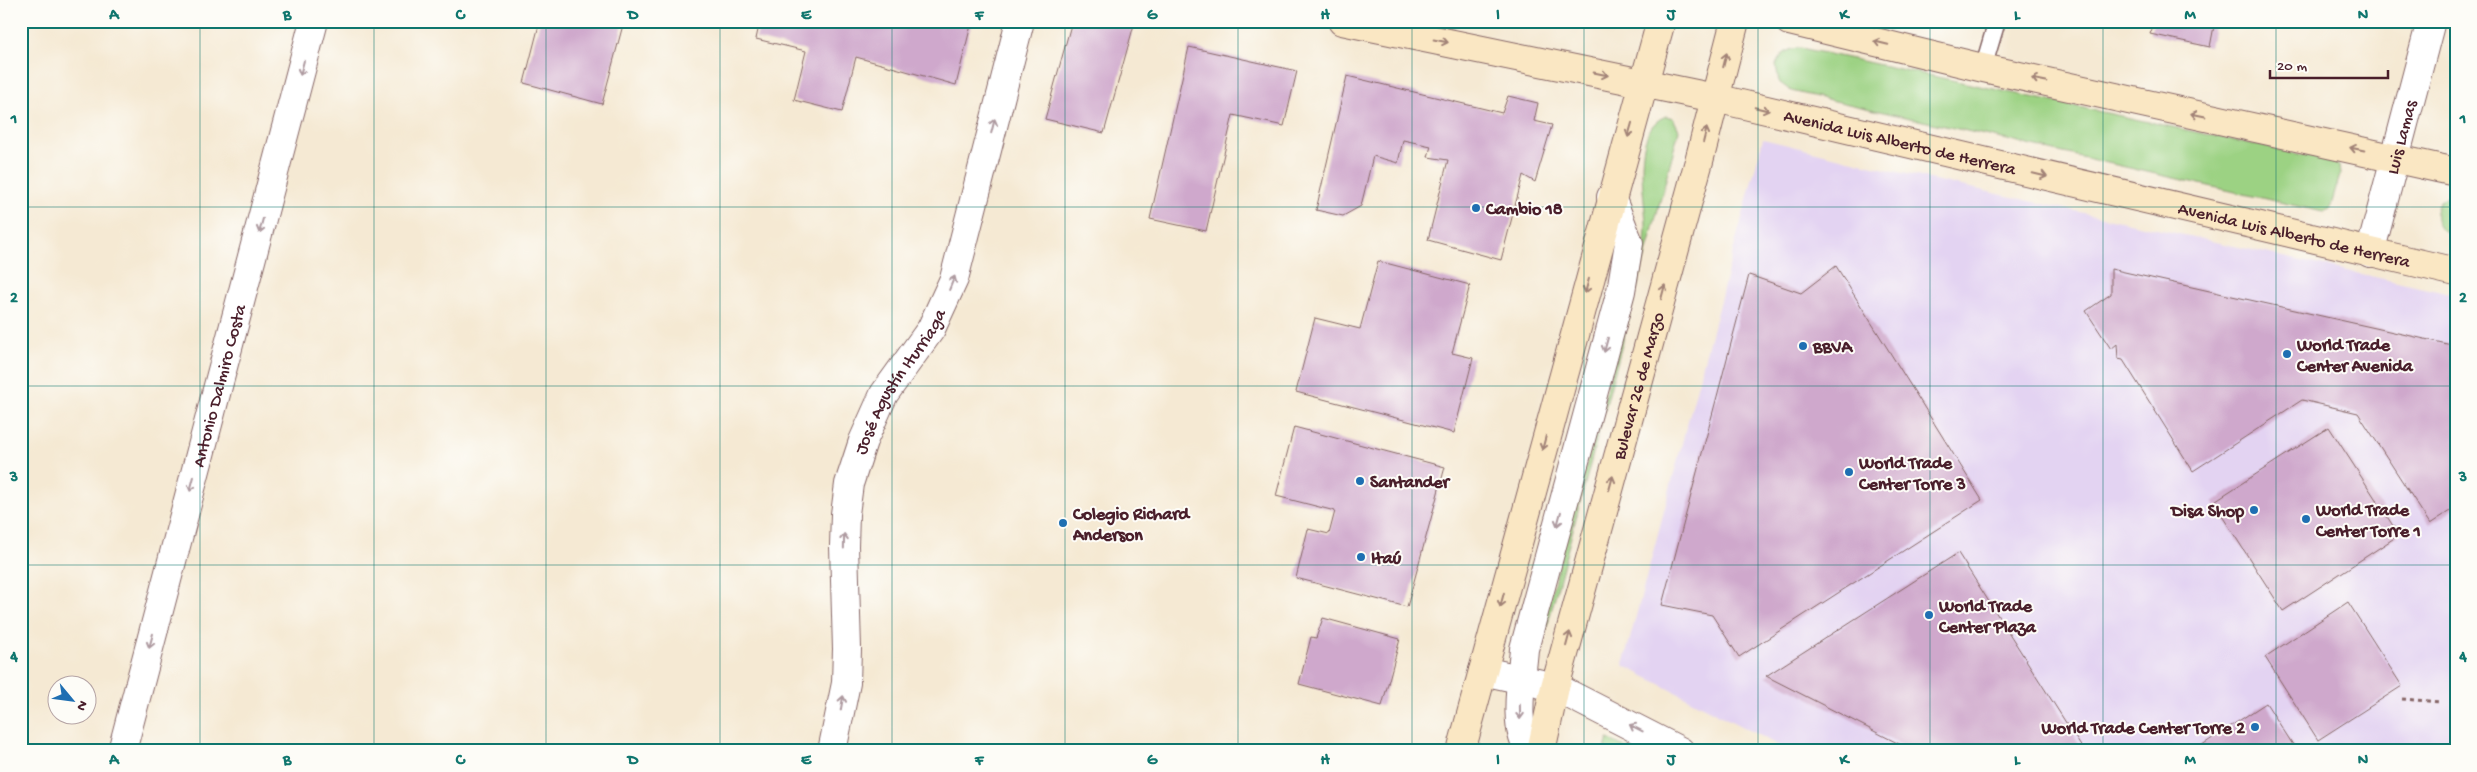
<svg xmlns="http://www.w3.org/2000/svg" width="2477" height="772" viewBox="0 0 2477 772" font-family="'Gochi Hand',sans-serif">
	<style>
		.built { fill: #e3d3f2 }
		.green { fill: #9cd283; stroke: #737857 }
		.building { fill: #cfa8cc }
		.lines { fill: none; stroke-linecap: round; stroke-linejoin: round }
		.lane-casing { stroke: #866666; stroke-width: 19 }
		.street-casing { stroke: #866666; stroke-width: 30 }
		.secondary-casing { stroke: #866666; stroke-width: 30 }
		.path { stroke: #866666; stroke-width: 3; stroke-dasharray: 4 4; stroke-linecap: butt }
		.lane { stroke: #fff; stroke-width: 16 }
		.street { stroke: #fff; stroke-width: 28 }
		.secondary { stroke: #fae7c3; stroke-width: 28 }
		.oneway { stroke: #a28377 }
		.oneway2 { stroke: #ae9aa0 }
		.grid { fill: none; stroke: #0f766e; stroke-width: 1; stroke-opacity: 0.55 }
		.poi-dot { fill: #1f6fb2; stroke: #fdfcf7; stroke-width: 2 }
		.labels { text-anchor: middle; stroke-width: 4; stroke-linejoin: round; paint-order: stroke }
		.street-label { font-size: 18px; fill: #4a1f2b; stroke: #fdfcf7 }
		.poi-label { font-size: 18px; font-weight: bold; fill: #4a1f2b; stroke: #fdfcf7; text-anchor: start }
		.neatline { fill: none; stroke: #0f766e; stroke-width: 2 }
		.grid-label { font-size: 16px; text-anchor: middle; font-weight: bold; fill: #0f766e }
	</style>
	<rect width="100%" height="100%" fill="#fdfcf7"/>
	<filter id="ink" filterUnits="userSpaceOnUse"><feTurbulence type="fractalNoise" baseFrequency=".02" numOctaves="2"/><feDisplacementMap in="SourceGraphic" scale="10" xChannelSelector="R" yChannelSelector="G"/><feConvolveMatrix kernelMatrix="1 2 1 2 8 2 1 2 1" color-interpolation-filters="sRGB"/></filter>
	<filter id="wash" filterUnits="userSpaceOnUse"><feTurbulence type="fractalNoise" baseFrequency=".0096" numOctaves="4" result="noise"/><feDisplacementMap in="SourceGraphic" scale="20" xChannelSelector="R" yChannelSelector="G"/><feGaussianBlur stdDeviation="1.12" result="paint"/><feColorMatrix in="noise" values="0 0 0 0 0 0 0 0 0 0 0 0 0 0 0 0 0 1.4 0 .05"/><feComposite in="paint" operator="in"/></filter>
	<g filter="url(#wash)">
		<rect width="100%" height="100%" fill="#f5e9d3"/>
		<path class="built" d="M1763,139l135,33 558,123v456h-667l-166,-86z"/>
		<g class="green">
			<path d="M1801,48l531,113 7,5 1,9 -10,34 -7,3 -532,-121 -12,-9 -3,-17c5,-12 13,-17 25,-17z"/>
			<path d="M1666,116l7,2 6,12 -136,512 -3,3 -2,-3 106,-390c1,-9 2,-19 2,-28 -1,-29 -16,-95 20,-108z"/>
			<path d="M2450,194h6v42c-18,-5 -26,-17 -16,-35z"/>
			<path d="M1608,739l24,12h-28z"/>
		</g>
		<g id="blocks">
			<g class="building">
				<path d="M540,21h84l-22,83 -78,-21z"/>
				<path d="M760,21h212l-16,64 -100,-28 -14,55 -48,-12 12,-49 -50,-12z"/>
				<path d="M1072,21h63l-31,112 -59,-14z"/>
				<path d="M2155,21h60l-5,26 -60,-13z"/>
				<path d="M1189,47l108,24 -13,55 -51,-11 -27,116 -56,-12z"/>
				<path d="M1347,76l155,37 6,-17 30,7 -4,18 18,4 -17,57 -12,-7 -22,85 -73,-20 20,-80 -20,-3 3,-11 -28,-6 -5,23 -25,-7 -12,50 -18,10 -27,-6z"/>
				<path d="M1378,261l92,24 -18,68 21,5 -19,75 -158,-41 19,-74 45,11z"/>
				<path d="M1836,266l146,234 -243,157 -27,-42 -50,-10 87,-330 52,18z"/>
				<path d="M2111,269l345,77v161l-26,17 -72,-111 -56,-13 -109,71 -70,-111 -5,-1 -1,-15 -6,5 -25,-38 25,-17z"/>
				<path d="M1294,427l151,40 -38,140 -111,-29 12,-49 21,5 6,-23 -59,-15z"/>
				<path d="M2329,427l70,108 -116,76 -70,-109z"/>
				<path d="M21,499l7,4 -7,11z"/>
				<path d="M1958,553l126,198h-171l-147,-75z"/>
				<path d="M2348,602l54,84 -84,54 -53,-83z"/>
				<path d="M1323,618l77,21 -18,67 -83,-22 12,-47 5,1z"/>
				<path d="M2266,703l31,48h-104z"/>
			</g>
		</g>
	</g>
	<g filter="url(#ink)">
		<use href="#blocks" fill-opacity="0" stroke="#866666" stroke-width="1"/>
		<g class="lines">
			<g class="lane-casing">
				<path id="lane" d="M1983,68l14,-47"/>
			</g>
			<g class="street-casing">
				<g id="street">
					<path id="s1" d="M2370,253l61,-232"/>
					<path d="M1483,671l72,16 125,64"/>
					<path id="s2" d="M122,751l192,-730"/>
					<path id="s3" d="M832,751l14,-68 1,-34 -3,-103 1,-32 4,-30 14,-43 21,-47 47,-65 23,-50 66,-258"/>
					<path d="M1530,751c-18,-21 -8,-75 -6,-102l97,-358 8,-48 -18,-46"/>
				</g>
			</g>
			<g class="secondary-casing">
				<g id="secondary">
					<path id="s4" d="M1342,21l373,77 741,174"/>
					<path d="M1789,21l194,47 473,104"/>
					<path d="M1461,751l200,-730"/>
					<path id="s5" d="M1541,751l14,-64 144,-526 36,-140"/>
				</g>
			</g>
			<path class="path" d="M2402,699l39,3"/>
			<use href="#lane" class="lane"/>
			<use href="#street" class="street"/>
			<use href="#secondary" class="secondary"/>
		</g>
		<defs><path id="oneway-shaft" d="M-6 0H5M1.5-3L5.5 0L1.5 3" fill="none" stroke-width="1.6" stroke-linecap="round" stroke-linejoin="round" transform="scale(1.25)"/></defs>
		<g class="oneway">
			<use href="#oneway-shaft" transform="translate(1441 41) rotate(11)"/>
			<use href="#oneway-shaft" transform="translate(1881 43) rotate(-166)"/>
			<use href="#oneway-shaft" transform="translate(1725 60) rotate(-76)"/>
			<use href="#oneway-shaft" transform="translate(1601 74) rotate(12)"/>
			<use href="#oneway-shaft" transform="translate(2039 80) rotate(-168)"/>
			<use href="#oneway-shaft" transform="translate(1762 109) rotate(13)"/>
			<use href="#oneway-shaft" transform="translate(2198 115) rotate(-168)"/>
			<use href="#oneway-shaft" transform="translate(1630 130) rotate(106)"/>
			<use href="#oneway-shaft" transform="translate(1705 135) rotate(-76)"/>
			<use href="#oneway-shaft" transform="translate(2357 149) rotate(-168)"/>
			<use href="#oneway-shaft" transform="translate(2040 175) rotate(13)"/>
			<use href="#oneway-shaft" transform="translate(1587 286) rotate(105)"/>
			<use href="#oneway-shaft" transform="translate(1663 292) rotate(-75)"/>
			<use href="#oneway-shaft" transform="translate(1544 443) rotate(105)"/>
			<use href="#oneway-shaft" transform="translate(1611 483) rotate(-75)"/>
			<use href="#oneway-shaft" transform="translate(1502 600) rotate(105)"/>
			<use href="#oneway-shaft" transform="translate(1568 639) rotate(-75)"/>
		</g>
		<g class="oneway2">
			<use href="#oneway-shaft" transform="translate(302 68) rotate(105)"/>
			<use href="#oneway-shaft" transform="translate(993 126) rotate(-76)"/>
			<use href="#oneway-shaft" transform="translate(261 226) rotate(105)"/>
			<use href="#oneway-shaft" transform="translate(952 283) rotate(-68)"/>
			<use href="#oneway-shaft" transform="translate(1606 345) rotate(105)"/>
			<use href="#oneway-shaft" transform="translate(192 484) rotate(105)"/>
			<use href="#oneway-shaft" transform="translate(1559 519) rotate(105)"/>
			<use href="#oneway-shaft" transform="translate(844 541) rotate(-89)"/>
			<use href="#oneway-shaft" transform="translate(151 641) rotate(105)"/>
			<use href="#oneway-shaft" transform="translate(842 703) rotate(-80)"/>
			<use href="#oneway-shaft" transform="translate(1520 712) rotate(89)"/>
			<use href="#oneway-shaft" transform="translate(1636 728) rotate(-153)"/>
		</g>
	</g>
	<path class="grid" d="M200,21v730M374,21v730M546,21v730M720,21v730M892,21v730M1065,21v730M1238,21v730M1412,21v730M1584,21v730M1758,21v730M1930,21v730M2103,21v730M2276,21v730M21,207h2435M21,386h2435M21,565h2435"/>
	<g class="poi-dot">
		<circle cx="1476" cy="208" r="5"/>
		<circle cx="1803" cy="346" r="5"/>
		<circle cx="2287" cy="354" r="5"/>
		<circle cx="1849" cy="472" r="5"/>
		<circle cx="1360" cy="481" r="5"/>
		<circle cx="2254" cy="510" r="5"/>
		<circle cx="2306" cy="519" r="5"/>
		<circle cx="1063" cy="523" r="5"/>
		<circle cx="1361" cy="557" r="5"/>
		<circle cx="1929" cy="615" r="5"/>
		<circle cx="2255" cy="727" r="5"/>
	</g>
	<g class="labels">
		<g class="street-label">
			<text dy="6" stroke="none"><textPath href="#s1" startOffset="120">Luis Lamas</textPath></text>
			<text dy="6" stroke="none"><textPath href="#s4" startOffset="571">Avenida Luis Alberto de Herrera</textPath></text>
			<text dy="6" stroke="none"><textPath href="#s4" startOffset="976">Avenida Luis Alberto de Herrera</textPath></text>
			<text dy="6" stroke="none"><textPath href="#s3" startOffset="384">José Agustín Iturriaga</textPath></text>
			<text dy="6" stroke="none"><textPath href="#s2" startOffset="378">Antonio Dalmiro Costa</textPath></text>
			<text dy="6" stroke="none"><textPath href="#s5" startOffset="378">Bulevar 26 de Marzo</textPath></text>
		</g>
		<g class="poi-label">
			<text x="1486" y="214">Cambio 18</text>
			<text x="2297" y="350">World Trade<tspan x="2297" dy="21">Center Avenida</tspan></text>
			<text x="1813" y="352">BBVA</text>
			<text x="1859" y="468">World Trade<tspan x="1859" dy="21">Center Torre 3</tspan></text>
			<text x="1370" y="487">Santander</text>
			<text x="2316" y="515">World Trade<tspan x="2316" dy="21">Center Torre 1</tspan></text>
			<text x="2244" y="516" text-anchor="end">Disa Shop</text>
			<text x="1073" y="519">Colegio Richard<tspan x="1073" dy="21">Anderson</tspan></text>
			<text x="1371" y="563">Itaú</text>
			<text x="1939" y="611">World Trade<tspan x="1939" dy="21">Center Plaza</tspan></text>
			<text x="2245" y="733" text-anchor="end">World Trade Center Torre 2</text>
		</g>
	</g>
	<rect width="2477" height="772" fill="none" stroke="#fdfcf7" stroke-width="55"/>
	<g transform="translate(72 700) rotate(119)"><circle r="24" fill="#fdfcf7" stroke="#b5a4a5"/>
	<path d="M0-4L9 19L0 12L-9 19Z" fill="#1f6fb2"/>
	<text y="-8" font-size="14" font-weight="bold" text-anchor="middle" fill="#4a1f2b">N</text>
	</g>
	<path d="M2270 70v8h118v-8" fill="none" stroke="#4a1f2b" stroke-width="2.5"/>
	<text x="2277" y="70" font-size="15" fill="#4a1f2b" stroke="#fdfcf7" stroke-width="4" paint-order="stroke">20 m</text>
	<rect x="28" y="28" width="2422" height="716" class="neatline"/>
	<g class="grid-label">
		<text x="114" y="19">A</text>
		<text x="287" y="19">B</text>
		<text x="460" y="19">C</text>
		<text x="633" y="19">D</text>
		<text x="806" y="19">E</text>
		<text x="979" y="19">F</text>
		<text x="1152" y="19">G</text>
		<text x="1325" y="19">H</text>
		<text x="1498" y="19">I</text>
		<text x="1671" y="19">J</text>
		<text x="1844" y="19">K</text>
		<text x="2017" y="19">L</text>
		<text x="2190" y="19">M</text>
		<text x="2363" y="19">N</text>
		<text x="14" y="123">1</text>
		<text x="2463" y="123">1</text>
		<text x="14" y="302">2</text>
		<text x="2463" y="302">2</text>
		<text x="14" y="481">3</text>
		<text x="2463" y="481">3</text>
		<text x="14" y="661">4</text>
		<text x="2463" y="661">4</text>
		<text x="114" y="764">A</text>
		<text x="287" y="764">B</text>
		<text x="460" y="764">C</text>
		<text x="633" y="764">D</text>
		<text x="806" y="764">E</text>
		<text x="979" y="764">F</text>
		<text x="1152" y="764">G</text>
		<text x="1325" y="764">H</text>
		<text x="1498" y="764">I</text>
		<text x="1671" y="764">J</text>
		<text x="1844" y="764">K</text>
		<text x="2017" y="764">L</text>
		<text x="2190" y="764">M</text>
		<text x="2363" y="764">N</text>
	</g>
</svg>
